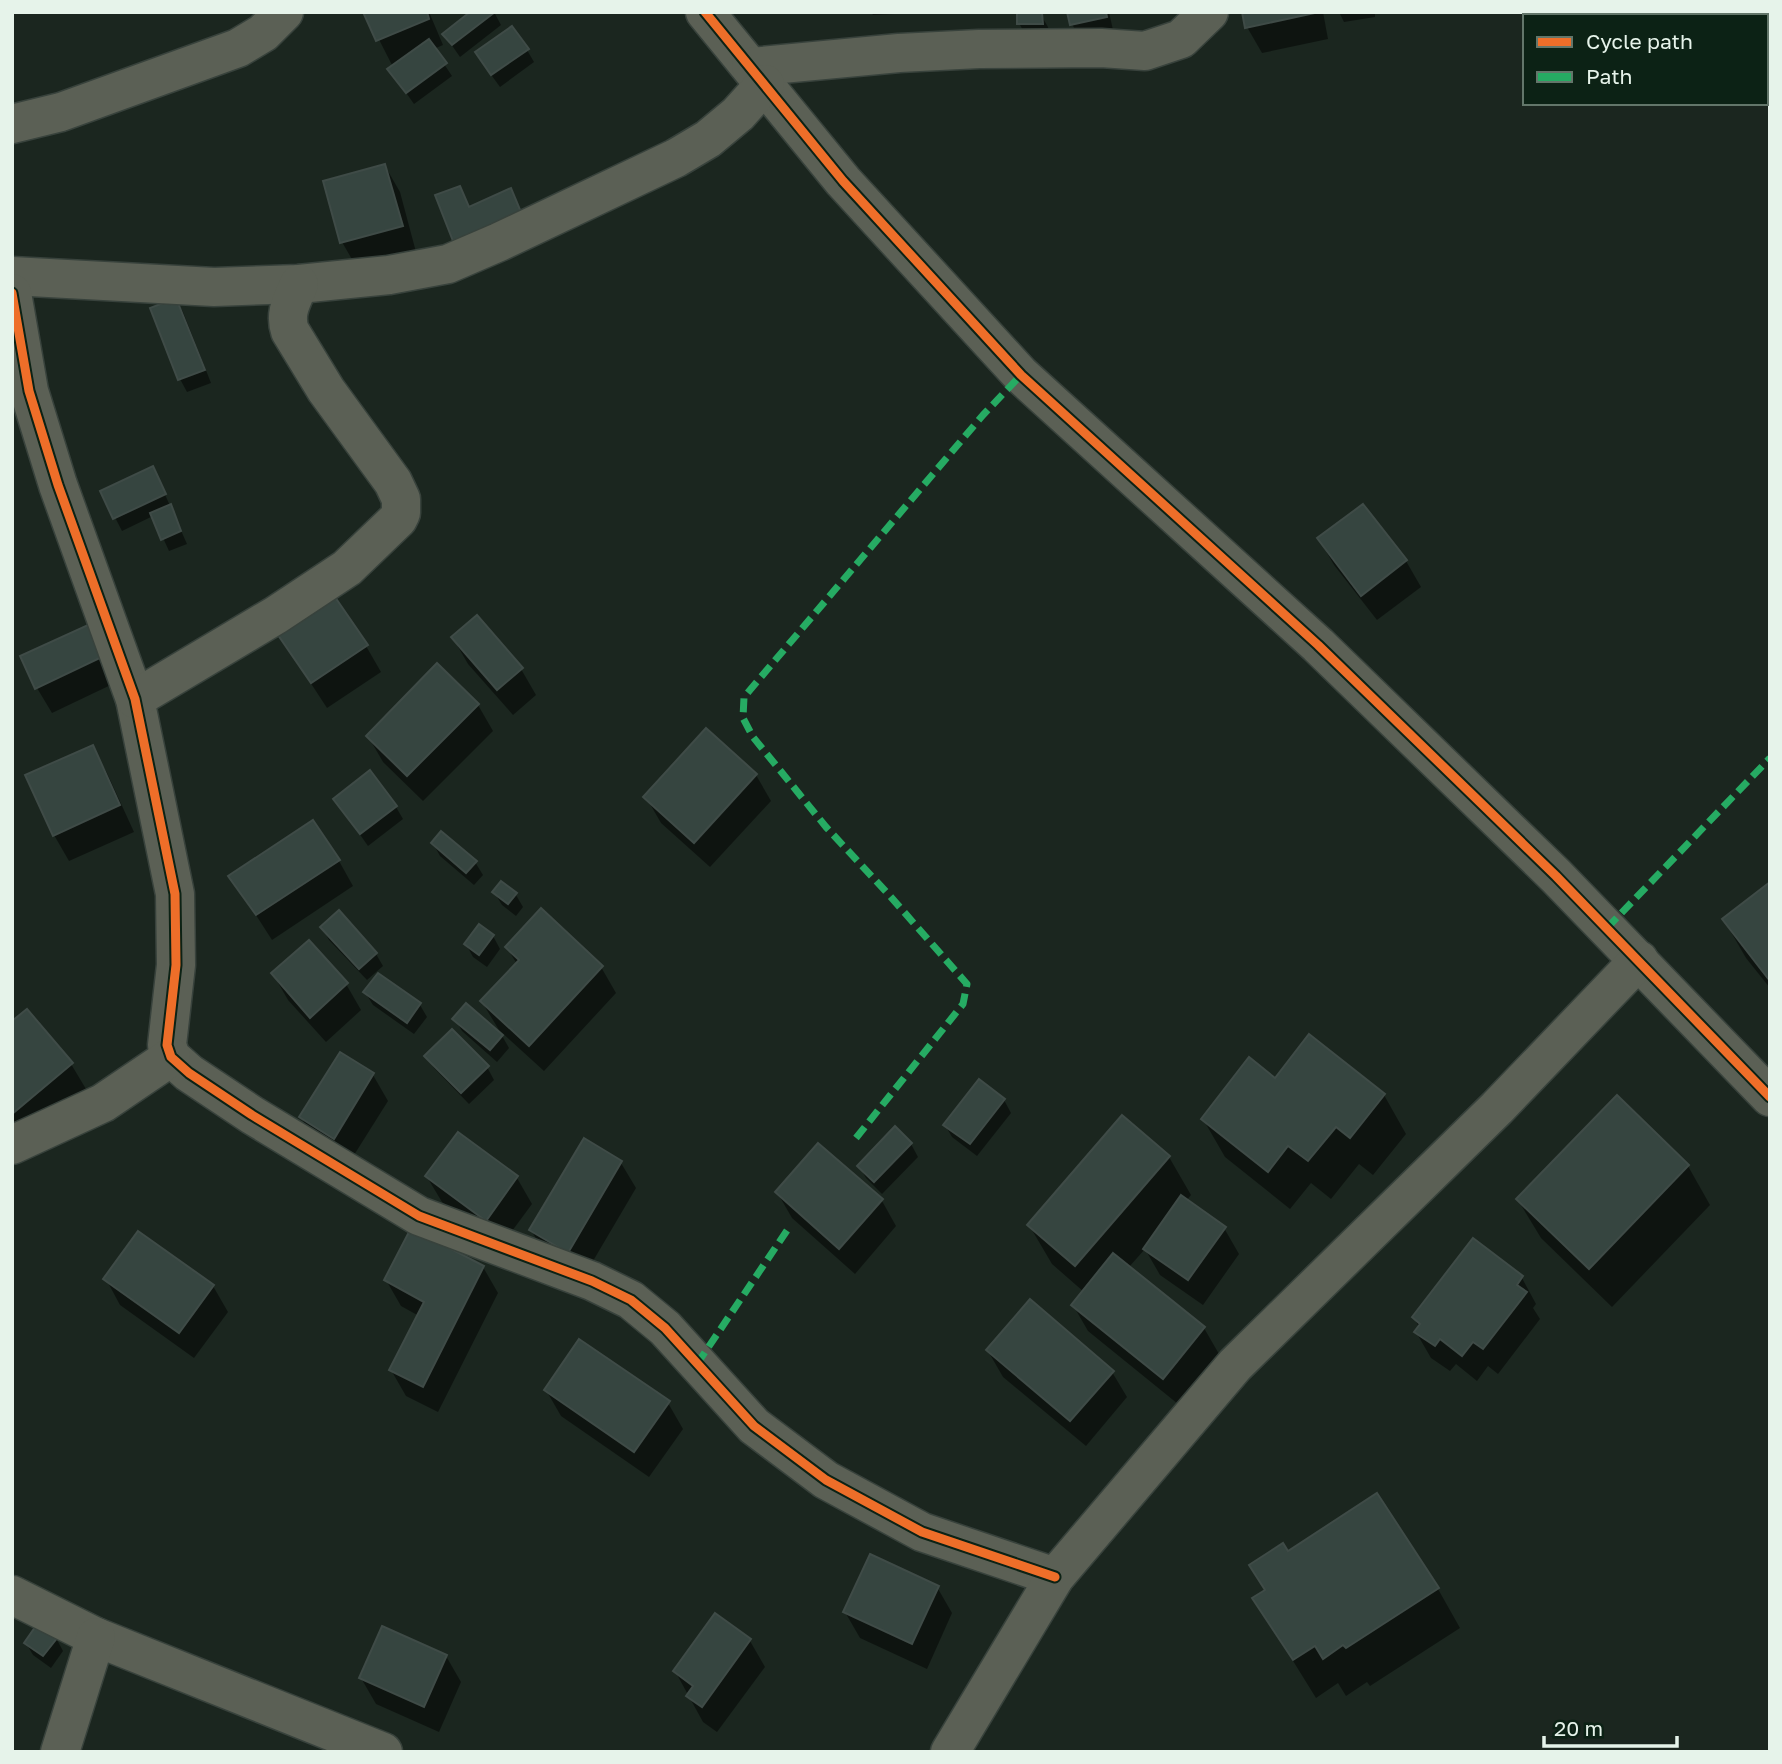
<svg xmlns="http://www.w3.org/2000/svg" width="1782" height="1764" viewBox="0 0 1782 1764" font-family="'Golos Text',sans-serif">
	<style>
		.shadow { fill: #0007 }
		.building { fill: #364540; stroke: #3f4b47; stroke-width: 2 }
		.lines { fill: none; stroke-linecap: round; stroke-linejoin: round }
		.street-casing { stroke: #38423c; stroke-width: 41 }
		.street { stroke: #5b6055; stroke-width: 38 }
		.quiet { stroke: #26ab63; stroke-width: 7; stroke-dasharray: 14 7; stroke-linecap: butt }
		.cycleway-casing { stroke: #0c2215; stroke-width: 13 }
		.cycleway { stroke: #ee6e29; stroke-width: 9 }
	</style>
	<rect width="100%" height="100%" fill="#1b261f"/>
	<g class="shadow">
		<path d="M365,12h64l14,33 -9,4 18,27 -38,28 -24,-34 3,-3z"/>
		<path d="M494,12l7,13 -41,32 -16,-23z"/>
		<path d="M871,12h23v2l-21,1z"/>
		<path d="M1069,12h40l4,18 -34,7 -7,-13z"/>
		<path d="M1243,12h80l5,27 -66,14 -15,-26z"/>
		<path d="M1339,12h36v5l-31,5z"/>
		<path d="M1041,15l7,12 1,9h-23l-7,-13z"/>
		<path d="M527,50l7,12 -34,25 -16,-22z"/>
		<path d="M385,166l15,26 16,60 -59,16 -15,-26z"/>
		<path d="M176,300l7,12 28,71 -24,9 -7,-13z"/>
		<path d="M159,481l28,63 -18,7 -16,-35 -31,15 -20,-39z"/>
		<path d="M1363,506l43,55 15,26 -44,33 -43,-55 -15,-26z"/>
		<path d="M88,627l29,55 -65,31 -15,-25z"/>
		<path d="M280,636l86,10 15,26 -54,36z"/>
		<path d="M453,638l68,31 15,26 -23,20 -45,-51z"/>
		<path d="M478,705l15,26 -70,70 -40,-39 -15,-26z"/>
		<path d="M92,747l15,26 27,59 -65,29 -15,-26z"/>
		<path d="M756,775l15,26 -61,66 -49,-44 -15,-26z"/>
		<path d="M335,799l61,8 7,12 -35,27z"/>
		<path d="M433,843l42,19 8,13 -9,10 -34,-29z"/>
		<path d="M339,861l14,25 -81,54 -41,-64z"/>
		<path d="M501,883l15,12 7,12 -7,9 -14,-11 -8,-13z"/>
		<path d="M1770,885v103l-24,-30 -22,-38z"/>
		<path d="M322,927l54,27 7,12 -16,14 -38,-40z"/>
		<path d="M493,936l7,13 -13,18 -14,-10 -7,-13z"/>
		<path d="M507,948l94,19 15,26 -72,78 -45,-41 -17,-28 35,-38z"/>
		<path d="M273,974l73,10 15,26 -35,32 -38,-42z"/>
		<path d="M378,975l42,30 7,12 -13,17 -41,-29 -8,-13z"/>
		<path d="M455,1019l46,15 8,14 -12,14 -35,-31z"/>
		<path d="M12,1024l59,40 15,25 -72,61 -2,-3z"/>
		<path d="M427,1056l60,11 7,13 -25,24 -35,-36z"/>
		<path d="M373,1075l15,26 -39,62 -33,-20 -15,-26z"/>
		<path d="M1275,1080l109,15 22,39 -33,41 -14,-11 -28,35 -20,-16 -21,26 -65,-52 -22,-38z"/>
		<path d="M1004,1100l7,13 -34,43 -25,-19 -7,-12z"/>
		<path d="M895,1129l16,15 7,13 -36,37 -16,-16 -7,-12z"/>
		<path d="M458,1134l59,44 15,26 -31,42 -59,-44 -15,-25z"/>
		<path d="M1169,1157l22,38 -5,6 38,27 15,26 -36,51 -43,-30 -15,-26 -16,18 75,61 15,26 -41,50 -90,-73 -15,-26 11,-13 -32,-28 -23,-39z"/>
		<path d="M621,1163l15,25 -53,90 -37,-22 -15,-26z"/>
		<path d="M1688,1166l22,39 -98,102 -71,-69 -23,-38z"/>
		<path d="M777,1192l105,9 14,25 -41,48 -63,-56z"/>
		<path d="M483,1267l15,26 -60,119 -32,-16 -15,-26 28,-54 -18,-10 -15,-26z"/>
		<path d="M1522,1278l14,26 -3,4 7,11 -42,55 -10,-8 -11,15 -21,-17 -6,7 -19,-13 -15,-26 3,-5 -5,-9z"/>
		<path d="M106,1279l107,7 15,26 -34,46 -74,-53z"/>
		<path d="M988,1351l124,21 15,25 -41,49 -83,-69z"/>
		<path d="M546,1390l122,13 15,26 -34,48 -88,-61z"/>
		<path d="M1377,1496l61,93 22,39 -90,58 -3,-4 -21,14 -8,-13 -22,15 -62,-100 12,-7 22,-37z"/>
		<path d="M937,1587l15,26 -25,56 -67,-31 -15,-26z"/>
		<path d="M56,1638l7,13 -12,17 -18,-13 -7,-12z"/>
		<path d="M750,1641l15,26 -48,65 -14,-10 -28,-51z"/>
		<path d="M446,1656l15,26 -22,50 -63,-28 -15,-26z"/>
	</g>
	<g class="building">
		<path d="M363,12h64l2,7 -53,22z"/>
		<path d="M470,12h25l-43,33 -10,-11z"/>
		<path d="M1067,12h39l1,5 -37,8z"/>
		<path d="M1242,12h73v1l-70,15z"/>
		<path d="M1017,13h25l1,11h-26z"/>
		<path d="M512,26l17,23 -38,26 -16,-23z"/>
		<path d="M429,39l18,24 -41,30 -19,-24z"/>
		<path d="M385,164l18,62 -63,17 -17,-62z"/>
		<path d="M460,186l9,21 42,-19 12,29 -70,24 -18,-46z"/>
		<path d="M176,298l29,72 -27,10 -28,-72z"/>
		<path d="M153,466l13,28 -53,25 -13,-28z"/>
		<path d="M171,504l10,27 -20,9 -11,-27z"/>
		<path d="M1363,504l44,56 -46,36 -44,-58z"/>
		<path d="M335,597l33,48 -57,38 -33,-48z"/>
		<path d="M477,615l46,53 -26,22 -46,-53z"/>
		<path d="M88,625l16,31 -69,33 -15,-33z"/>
		<path d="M437,663l42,41 -72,72 -41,-40z"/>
		<path d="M706,728l51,46 -63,69 -51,-46z"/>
		<path d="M93,745l27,60 -67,31 -28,-61z"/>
		<path d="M370,770l27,36 -37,28 -27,-35z"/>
		<path d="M313,820l27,40 -84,55 -28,-39z"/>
		<path d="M441,831l36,30 -11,12 -35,-30z"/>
		<path d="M501,881l16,12 -9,11 -16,-12z"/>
		<path d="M1770,882v99l-48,-62z"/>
		<path d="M541,908l62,58 -74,80 -49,-45 39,-41 -14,-13z"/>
		<path d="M339,910l38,43 -18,16 -39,-42z"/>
		<path d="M479,924l15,11 -15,20 -15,-11z"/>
		<path d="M309,940l39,43 -38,35 -39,-45z"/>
		<path d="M378,973l43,30 -14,20 -44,-31z"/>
		<path d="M466,1003l37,32 -13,15 -38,-31z"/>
		<path d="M27,1009l46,54 -61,51v-93z"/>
		<path d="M452,1029l37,37 -28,27 -37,-37z"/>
		<path d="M1309,1034l76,60 -35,44 -14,-11 -28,34 -20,-15 -20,26 -67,-53 48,-62 26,21z"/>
		<path d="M340,1052l34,21 -40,66 -35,-22z"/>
		<path d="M979,1079l26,20 -35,45 -27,-19z"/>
		<path d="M1617,1095l72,70 -100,104 -73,-70z"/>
		<path d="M1122,1115l48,41 -95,110 -48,-41z"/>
		<path d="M895,1126l17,17 -38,39 -17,-16z"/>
		<path d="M458,1132l60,44 -32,45 -61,-45z"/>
		<path d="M584,1138l38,23 -54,92 -39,-23z"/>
		<path d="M818,1143l65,56 -44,50 -64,-57z"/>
		<path d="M1181,1195l45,32 -38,53 -45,-31z"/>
		<path d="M411,1228l73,38 -61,121 -34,-17 35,-68 -40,-22z"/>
		<path d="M138,1231l76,54 -35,48 -76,-54z"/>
		<path d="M1473,1238l50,38 -6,9 10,7 -44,57 -10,-7 -11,14 -22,-17 -5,7 -21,-14 6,-8 -8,-7z"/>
		<path d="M1113,1253l92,74 -42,52 -92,-74z"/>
		<path d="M1030,1299l84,72 -44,50 -84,-71z"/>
		<path d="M579,1339l91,62 -36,51 -90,-62z"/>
		<path d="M1377,1493l62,95 -93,60 -3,-3 -20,14 -8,-13 -22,14 -41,-62 13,-8 -16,-25 34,-22 5,8z"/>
		<path d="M870,1554l69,32 -27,58 -69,-32z"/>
		<path d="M715,1613l36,26 -49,68 -16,-11 7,-10 -20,-15z"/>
		<path d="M38,1623l20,14 -15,19 -19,-13z"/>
		<path d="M382,1626l65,29 -23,52 -65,-29z"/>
	</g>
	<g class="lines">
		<g class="street-casing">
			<g id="street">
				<path d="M705,12l138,169 178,194 297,270 238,231 214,221"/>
				<path d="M751,67l148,-14 80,-4 122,-1 44,3 36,-12 28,-27"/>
				<path d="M12,124l49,-12 177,-64 25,-15 21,-21"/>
				<path d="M12,276l202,11 85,-3 90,-9 59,-11 51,-22 177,-84 32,-19 30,-25 27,-30"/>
				<path d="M12,293l17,98 29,94 77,214 40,195 1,71 -9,80 4,12 18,16 63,42 167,101 173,65 39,19 34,28 89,98 72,54 96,52 133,45"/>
				<path d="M135,699l141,-84 71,-47 51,-49 3,-6v-14l-8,-17 -67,-92 -36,-59c-6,-18 2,-30 9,-47"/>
				<path d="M12,1145l91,-42 68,-46"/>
				<path d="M12,1595l84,42 287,115"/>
				<path d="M60,1752l36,-115"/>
				<path d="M950,1752l105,-175 180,-212 262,-257 142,-148"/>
			</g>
		</g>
		<use href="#street" class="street"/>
		<g class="quiet">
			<path d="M1607,928l163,-170"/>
			<path d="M856,1138l107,-134 4,-20 -77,-88 -64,-69 -73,-90 -10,-19 1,-21 239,-282 38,-40"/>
			<path d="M697,1364l91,-135"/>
		</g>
		<g class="cycleway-casing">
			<g id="cycleway">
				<path d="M705,12l138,169 178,194 297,270 238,231 214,221"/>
				<path d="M12,293l17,98 29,94 77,214 40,195 1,71 -9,80 4,12 18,16 63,42 167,101 173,65 39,19 34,28 89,98 72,54 96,52 133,45"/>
			</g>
		</g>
		<use href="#cycleway" class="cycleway"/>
	</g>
	<rect width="1782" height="1764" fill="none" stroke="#e6f3ea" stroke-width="28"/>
	<rect x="1523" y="14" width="245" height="91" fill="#0c2215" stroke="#63766a" stroke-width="2"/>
	<rect x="1537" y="37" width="35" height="10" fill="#ee6e29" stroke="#63766a" stroke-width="2"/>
	<text x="1586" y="49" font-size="21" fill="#e6f3ea">Cycle path</text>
	<rect x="1537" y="72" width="35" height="10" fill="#26ab63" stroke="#63766a" stroke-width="2"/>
	<text x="1586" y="84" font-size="21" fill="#e6f3ea">Path</text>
	<path d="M1544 1736v10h133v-10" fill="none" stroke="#e6f3ea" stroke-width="3.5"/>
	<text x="1554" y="1736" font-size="21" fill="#e6f3ea" stroke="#0c2215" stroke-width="5" paint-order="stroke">20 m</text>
</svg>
